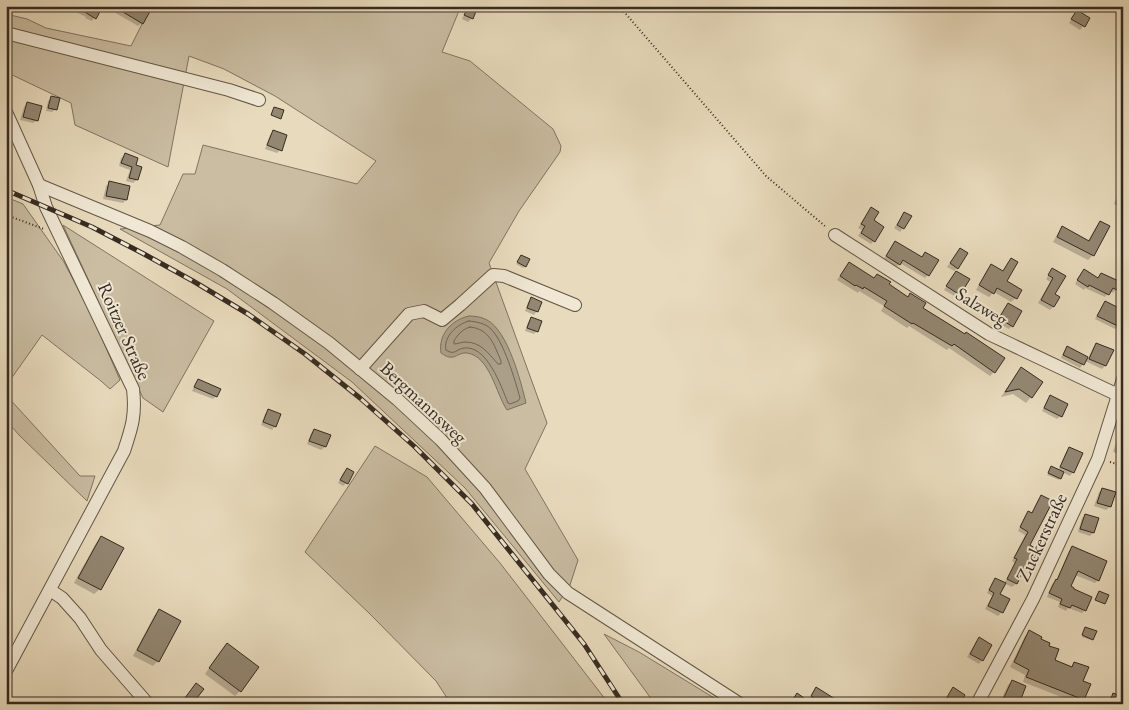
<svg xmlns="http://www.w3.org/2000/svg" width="1129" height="710" viewBox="0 0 1129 710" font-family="'EB Garamond',serif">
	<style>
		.green { fill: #cabda2; stroke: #807462 }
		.water { fill: #ab9f88; stroke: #7c715f }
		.shadow { fill: #0003 }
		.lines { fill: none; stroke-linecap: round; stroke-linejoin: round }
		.shore { stroke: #706554; stroke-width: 1 }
		.building { fill: #938772; stroke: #362b21 }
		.minor-casing { stroke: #625748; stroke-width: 14 }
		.path { stroke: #362b21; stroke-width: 2; stroke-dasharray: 1 2.5; stroke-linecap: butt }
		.minor { stroke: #f0e8d4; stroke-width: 12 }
		.rail-casing { stroke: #362b21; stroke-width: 5 }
		.rail { stroke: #f0e8d4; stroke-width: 3; stroke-dasharray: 9; stroke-linecap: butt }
		.labels { text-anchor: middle; stroke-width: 4; stroke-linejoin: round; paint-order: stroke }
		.street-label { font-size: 19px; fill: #362b21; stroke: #f0e8d4 }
	</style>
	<rect width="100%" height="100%" fill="#e8dbbd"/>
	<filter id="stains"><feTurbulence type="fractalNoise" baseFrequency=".004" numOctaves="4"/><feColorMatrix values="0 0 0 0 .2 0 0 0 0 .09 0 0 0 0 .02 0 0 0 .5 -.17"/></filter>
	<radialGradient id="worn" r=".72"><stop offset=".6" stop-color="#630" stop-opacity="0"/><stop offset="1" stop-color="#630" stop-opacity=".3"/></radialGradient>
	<g class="green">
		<path d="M151,6h310l-19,46 28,9 83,68 8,17 -1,6 -41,59 -30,52 58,160 -22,46 53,91 -8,25 -11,17 -94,-114 -113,-106 -125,-93 -107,-60 40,-4 23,-51h12l8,-29 154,39 19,-23 -101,-65 -51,-27 -35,-13 -21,111 -93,-42 -4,-22 -65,-31v-58l21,5 19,9 85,18z"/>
		<path d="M6,197l17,7 41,58 29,56 27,62 -10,9 -9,-8 -59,-46 -36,51z"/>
		<path d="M63,225l151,96 -51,91 -20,-14z"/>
		<path d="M6,395l74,81h15l-8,25 -68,-66 -13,-15z"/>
		<path d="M375,446l52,31 73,86 109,141h-158l-15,-23 -66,-67 -65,-62z"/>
		<path d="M604,634l35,18 85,52h-69z"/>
	</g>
	<path class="water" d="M469,316c6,0 13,1 18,4 21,11 34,62 39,83l-19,7c-11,-16 -17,-54 -40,-57 -11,-1 -12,10 -26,0 -3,-18 10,-33 28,-37z"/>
	<g class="shadow">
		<path d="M146,6l-4,17 -4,3 -24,-14 -2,1 -11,-6 -9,14 -7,-3 1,-1 -20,-10z"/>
		<path d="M468,6h9l-5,12 -4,4 -6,-3z"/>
		<path d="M1077,11l12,8 -9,11 -11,-7z"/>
		<path d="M51,98l5,11 -4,3 -6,-1 2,-10z"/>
		<path d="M27,103l10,17 -4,3 -13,-3 4,-13z"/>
		<path d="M273,132l7,18 -3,3 -12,-4 5,-14z"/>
		<path d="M125,155l9,11 6,2 -3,12 -4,3 -7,-2 4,-11 -11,-4 2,-8z"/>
		<path d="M110,183l16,17 -3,3 -20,-4 3,-13z"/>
		<path d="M1123,183v21l-3,3 -6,-3z"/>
		<path d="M871,209l3,32 -3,3 -13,-8 4,-6 -4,-2 10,-16z"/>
		<path d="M905,213l-2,15 -3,4 -6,-4z"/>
		<path d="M1101,222l-8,33 -5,5 -35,-18 5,-9 4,-5 26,13 8,-14z"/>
		<path d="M895,243l26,15 4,-5 3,22 -3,3 -25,-15 -5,5 -12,-8z"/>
		<path d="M960,249l-3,19 -3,3 14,9 -12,17 -12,-7 12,-18 -9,-5z"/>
		<path d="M521,256l4,10 -2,2 -7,-4z"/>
		<path d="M1011,259l-6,23 11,16 -5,4 -17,-10 -5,5 -13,-7 11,-20 4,-4 11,6 5,-8z"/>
		<path d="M849,264l24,15 15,6 20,13 86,74 -4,4 -41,-28 -2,2 -38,-24 -2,2 -26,-17 3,-5 -25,-15 -1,2 -21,-13 8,-12z"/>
		<path d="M1052,270l12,7 -10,17 5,3 -6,10 -3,3 -12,-7 12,-21 -4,-3z"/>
		<path d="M1081,274l16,5 4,-5 15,15 -3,4 -3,-2 -5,6 -20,-9 -1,2 -9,-6z"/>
		<path d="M532,299l5,12 -3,4 -9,-4 3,-9z"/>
		<path d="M1105,303l14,23 -4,3 -20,-10 7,-13z"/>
		<path d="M1008,304l4,22 -3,3 -13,-7 9,-14z"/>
		<path d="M532,319l5,12 -3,3 -9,-3 3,-9z"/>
		<path d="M1097,344l8,22 -3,3 -17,-8 -5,7 -19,-10 3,-7 4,-3 20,10 5,-10z"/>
		<path d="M1021,369l10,28 -5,6 -13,-9 -12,3 15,-23z"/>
		<path d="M198,381l18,15 -3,3 -21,-8 3,-7z"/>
		<path d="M1051,397l10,19 -4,3 -15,-8 5,-11z"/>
		<path d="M268,411l7,15 -3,4 -11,-5 4,-11z"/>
		<path d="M1123,420v33l-1,2 -9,-3z"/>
		<path d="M314,430l15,6 -4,11 -4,3 -14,-6 4,-11z"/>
		<path d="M1069,449l4,23 -3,4 -8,-4 -3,8 -12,-5 4,-7 7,3 8,-19z"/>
		<path d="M347,469v14l-4,3 -5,-3 5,-10z"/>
		<path d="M1102,489l8,18 -4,3 -12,-4 5,-14z"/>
		<path d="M1041,497l-13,49 1,19 -4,3h-1l-8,16 -4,3 -8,-4 -5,11 3,18 -4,4 -13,-7 7,-13 -5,-3 5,-10 4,-3 8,4 11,-21 -3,-2 13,-26 -7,-4 7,-15 3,-3 3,1 7,-14z"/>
		<path d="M1086,515l7,18 -3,3 -12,-4 4,-14z"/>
		<path d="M101,537l-1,52 -6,5 -20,-11 22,-40z"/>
		<path d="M1072,548l26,32 -3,3 -20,-8 -6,12 16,23 -3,3 -14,-5 -2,3 -8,-4 2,-5 -13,-5 5,-13 4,-3 13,-30z"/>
		<path d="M159,610l-1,51 -5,5 -20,-10 21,-40z"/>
		<path d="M1084,630l8,9 -1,1 -9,-3z"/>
		<path d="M1030,632l18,14 5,15 17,7 4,-5 8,19 1,18 -4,4 -56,-22 2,-7 -15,-8 15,-31z"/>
		<path d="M979,639l3,21 -3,4 -12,-7 9,-15z"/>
		<path d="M222,650l18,41 -5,5 -30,-22z"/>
		<path d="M1012,681l5,23h-18l9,-19z"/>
		<path d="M193,688l9,1 -11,15h-5l-3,-2z"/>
		<path d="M816,689l14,15h-15l-7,-4z"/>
		<path d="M1114,694l9,10h-17l2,-4z"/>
	</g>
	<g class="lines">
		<g class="shore">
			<path d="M469,321c8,1 16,2 22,8 13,13 24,51 29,69l-2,3 -8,3 -2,-1c-7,-17 -21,-58 -44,-55 -8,1 -9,8 -18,2 -3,-13 11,-26 23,-29z"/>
			<path d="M470,327c20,2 24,18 31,34v3h-3c-10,-11 -17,-22 -33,-22 -4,0 -7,2 -11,2v-3c4,-7 9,-12 16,-14z"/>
		</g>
	</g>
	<g class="building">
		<path d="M75,6h28l-7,13z"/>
		<path d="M113,6h40l-10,18z"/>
		<path d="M469,6h9l-5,13 -9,-4z"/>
		<path d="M1077,10l13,8 -5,9 -14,-8z"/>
		<path d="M51,96l9,2 -3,12 -9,-2z"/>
		<path d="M27,102l15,4 -4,15 -15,-4z"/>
		<path d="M274,107l10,3 -3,9 -10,-4z"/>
		<path d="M273,130l14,5 -5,16 -15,-6z"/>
		<path d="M125,153l13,5 -2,7 6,2 -4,13 -9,-2 3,-11 -11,-4z"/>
		<path d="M109,181l21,5 -3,14 -21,-4z"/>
		<path d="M871,207l8,5 -5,8 10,7 -9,15 -14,-9 4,-7 -4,-2z"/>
		<path d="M904,212l8,4 -8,13 -7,-4z"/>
		<path d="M1100,221l10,5 -16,30 -37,-19 5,-11 27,15z"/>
		<path d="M895,241l27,16 3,-5 14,8 -10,16 -26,-16 -3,5 -14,-9z"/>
		<path d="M960,248l8,5 -10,16 -8,-6z"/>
		<path d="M521,255l9,4 -4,8 -9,-5z"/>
		<path d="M1011,258l7,4 -11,19 15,9 -5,9 -20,-11 -3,6 -15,-9 12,-21 12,7z"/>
		<path d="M849,262l25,16 3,-4 14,8 -2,2 19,13 2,-4 16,10 -3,5 42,26 1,-2 39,26 -10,15 -41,-29 -2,2 -39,-23 -1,1 -28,-18 3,-5 -23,-14 -1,2 -7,-4 -1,1 -15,-10z"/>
		<path d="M1052,268l14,8 -11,18 5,3 -6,10 -13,-7 12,-22 -5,-3z"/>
		<path d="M1084,269l14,9 3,-5 20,9 -4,8 -4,-2 -4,7 -20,-10 -1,2 -11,-7z"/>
		<path d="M956,271l14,8 -10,16 -14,-9z"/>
		<path d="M531,297l11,5 -4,10 -11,-4z"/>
		<path d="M1105,301l18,9v11l-3,6 -23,-11z"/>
		<path d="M1008,303l14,8 -9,16 -14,-9z"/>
		<path d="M531,317l11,4 -4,11 -11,-4z"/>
		<path d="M1096,343l18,7 -8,16 -17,-7z"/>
		<path d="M1067,346l21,11 -4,8 -21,-10z"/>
		<path d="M1021,367l22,15 -11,16 -13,-9 -14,3z"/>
		<path d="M198,379l23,10 -4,8 -23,-10z"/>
		<path d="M1050,395l18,9 -6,13 -18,-9z"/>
		<path d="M268,409l13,5 -5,13 -13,-5z"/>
		<path d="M314,429l17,6 -5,12 -17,-6z"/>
		<path d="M1069,447l14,6 -9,20 -14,-6z"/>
		<path d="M1051,466l13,6 -3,7 -13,-6z"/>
		<path d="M347,468l7,4 -6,12 -8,-4z"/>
		<path d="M1102,488l14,4 -5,15 -14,-4z"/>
		<path d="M1041,495l12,6 -23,44 8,5 -8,16 -3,-2 -10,20 -10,-5 10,-20 -3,-1 14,-26 -8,-5 8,-16 4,2z"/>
		<path d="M1085,514l14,4 -5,15 -14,-4z"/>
		<path d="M101,536l23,12 -23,42 -23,-12z"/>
		<path d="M1072,546l35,15 -8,20 -21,-10 -7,15 3,2v1l18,8 -6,14 -14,-6 -2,3 -10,-4 2,-5 -13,-6 7,-14 1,1z"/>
		<path d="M995,578l11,5 -6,11 10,5 -7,14 -15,-7 6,-13 -5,-3z"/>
		<path d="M1099,591l10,4 -4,9 -10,-4z"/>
		<path d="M159,609l22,12 -22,41 -22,-12z"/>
		<path d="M1085,627l12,4 -4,9 -11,-5z"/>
		<path d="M1029,630l13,7 -1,2 9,4 -1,3 10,3 -4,11 17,7 2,-5 15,5 -6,14 8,3 -7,16 -58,-23 3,-7 -15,-8z"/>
		<path d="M979,637l13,8 -9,16 -13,-7z"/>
		<path d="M227,643l32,24 -18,25 -32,-24z"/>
		<path d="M1012,680l14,6 -7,18h-18z"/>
		<path d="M196,683l8,6 -11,14 -8,-5z"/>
		<path d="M816,687l27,17h-20l-12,-8z"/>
		<path d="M953,687l12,8 -5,9h-17z"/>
		<path d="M797,693l7,5 -4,6h-10z"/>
		<path d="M1113,693l10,4v7h-14z"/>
	</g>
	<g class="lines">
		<g class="minor-casing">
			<g id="minor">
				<path d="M6,33l223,57 30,10"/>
				<path d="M6,112l33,73 7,22 87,182c3,26 -1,38 -9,62l-118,220"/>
				<path d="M39,185l111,46 32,16 40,23 51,33 56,40 68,56 44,41 44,48 64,86 19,19 172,111"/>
				<path d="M835,235l154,99 129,61"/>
				<path d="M360,369l49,-55 15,-3 18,9 18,-15 33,-30 11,1 71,29"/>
				<path d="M50,590l12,8 18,20 21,32 47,54"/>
				<path d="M977,704l56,-105 65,-140 25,-80"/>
			</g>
		</g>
		<g class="path">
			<path d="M619,6l147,170 60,51"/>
			<path d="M6,215l38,14"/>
			<path d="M1110,462l13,4"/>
		</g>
		<use href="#minor" class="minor"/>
		<g class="rail-casing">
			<path id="rail" d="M6,190l86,37 52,27 49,27 55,33 57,40 55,44 55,49 57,57 112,140 39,60"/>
		</g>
		<use href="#rail" class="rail"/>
	</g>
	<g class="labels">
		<g class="street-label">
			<text transform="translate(982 306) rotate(31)" y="7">Salzweg</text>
			<text transform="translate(125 331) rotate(66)" y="7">Roitzer Straße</text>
			<text transform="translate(424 402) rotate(43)" y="7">Bergmannsweg</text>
			<text transform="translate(1041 537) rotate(-65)" y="7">Zuckerstraße</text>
		</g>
	</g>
	<rect width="1129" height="710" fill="none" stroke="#e8dbbd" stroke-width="25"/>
	<rect x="8" y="8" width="1114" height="695" fill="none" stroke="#362b21" stroke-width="2.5"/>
	<rect x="12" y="12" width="1104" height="685" fill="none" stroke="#362b21"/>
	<rect width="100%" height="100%" filter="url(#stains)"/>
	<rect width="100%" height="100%" fill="url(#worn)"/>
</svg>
